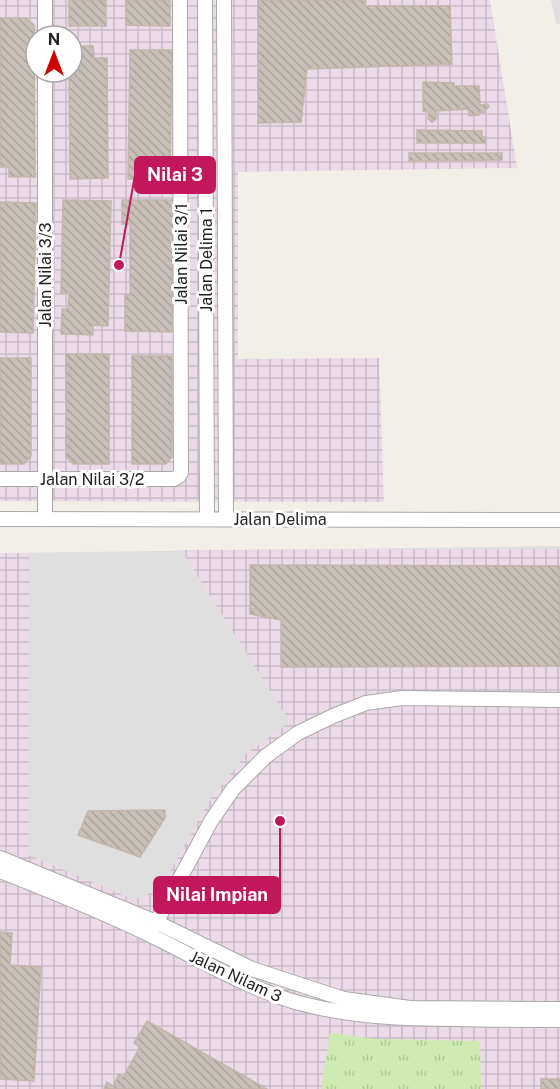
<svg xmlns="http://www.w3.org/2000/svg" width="560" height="1089" viewBox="0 0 560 1089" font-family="'Public Sans',sans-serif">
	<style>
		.residential { fill: #e0dfdf }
		.industrial { fill: url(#industrial-grid); fill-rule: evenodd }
		.grass { fill: url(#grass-tufts) }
		.building { fill: url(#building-back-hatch); stroke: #c4b6ab; stroke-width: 1.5 }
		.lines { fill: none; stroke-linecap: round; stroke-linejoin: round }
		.minor-casing { stroke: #a9a9a9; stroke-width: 16 }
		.minor { stroke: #fff; stroke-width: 14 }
		.labels { text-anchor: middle; stroke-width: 6; stroke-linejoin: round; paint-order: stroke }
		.street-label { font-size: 16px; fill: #222; stroke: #fff }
		.leader { fill: none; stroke: #c2185b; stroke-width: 2 }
		.callout-dot { fill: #c2185b; stroke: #fff; stroke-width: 2 }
		.callout { fill: #c2185b; stroke: #c2185b; stroke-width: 2 }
		.callout-label { font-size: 18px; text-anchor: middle; font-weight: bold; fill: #fff }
	</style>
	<defs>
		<pattern id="industrial-grid" width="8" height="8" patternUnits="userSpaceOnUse" patternTransform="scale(1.5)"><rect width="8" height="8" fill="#ebdbe8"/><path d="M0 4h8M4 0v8" fill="none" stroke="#c9bcc7"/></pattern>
		<pattern id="grass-tufts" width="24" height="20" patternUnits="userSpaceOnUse" patternTransform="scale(1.5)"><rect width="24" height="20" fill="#cdebb0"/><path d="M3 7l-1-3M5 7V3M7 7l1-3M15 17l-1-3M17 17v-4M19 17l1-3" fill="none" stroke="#b0c997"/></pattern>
		<pattern id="building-back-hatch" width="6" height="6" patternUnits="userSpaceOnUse" patternTransform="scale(1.5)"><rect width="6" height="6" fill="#c7bfb8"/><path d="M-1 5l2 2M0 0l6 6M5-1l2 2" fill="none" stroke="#aba49e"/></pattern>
	</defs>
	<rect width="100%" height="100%" fill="#f2efe9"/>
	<g class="residential">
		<path d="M551,0h9v24h-4z"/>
		<path d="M560,546v543h-560v-536z"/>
	</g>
	<g class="industrial">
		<path d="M0,0h490l27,168 -279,4v187l141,-1 5,144 -384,-1zM36,36h36v36h-36z"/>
		<path d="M560,549v540h-560v-536h29l-1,302 107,45 25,-11 50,-89 37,-47 43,-31 -109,-172z"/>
	</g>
	<path class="grass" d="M330,1033l45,6 105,2 1,48h-160z"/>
	<g class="building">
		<rect x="69" y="0" width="37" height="26"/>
		<path d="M126,0h44v26l-44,-1z"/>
		<path d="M258,0h107l-1,6h86l2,58 -145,5 -6,53 -43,1z"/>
		<path d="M0,18h26l8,7 1,152h-26v-10h-9z"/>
		<path d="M72,46h21l1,12h13l1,120 -38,1 -1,-107h3z"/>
		<path d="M130,50h42l-2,130 -42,-1z"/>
		<path d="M423,82l31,1v3h25l1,19 7,-1 2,2 -2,3h-2v4l-7,-1 1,3 -10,1 -1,-7 -32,2v8l-4,3 -4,-3 1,-7 -6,-1z"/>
		<path d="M417,130l65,1v6h3v6h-68z"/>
		<path d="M409,153h93v7l-93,1z"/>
		<path d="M63,200l48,1 -3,125 -15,-1v10l-32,-1 1,-25h6l1,-16h-8z"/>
		<path d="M122,200h51l-1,132 -47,-1v-36h5v-71h-8z"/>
		<path d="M0,202l36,1 -3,130 -33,-1z"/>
		<path d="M66,354h43v110h-36l-7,-8z"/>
		<path d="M132,356h40v101l-6,7h-34z"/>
		<path d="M0,358h31v98l-7,8h-24z"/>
		<path d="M250,565l310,1v100l-279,1v-47l-31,-6z"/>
		<path d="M165,810v8l-25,39 -62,-22 10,-24z"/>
		<path d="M0,932l12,1 -2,32 31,2 -7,114 -34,-2z"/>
		<path d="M147,1021l120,68h-163l3,-7 6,4 6,-12 4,3 17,-30 -6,-4z"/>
		<rect x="541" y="1079" width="19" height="10"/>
	</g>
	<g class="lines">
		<g class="minor-casing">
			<g id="minor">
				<path d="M45,0v36"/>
				<path d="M180,0l1,472"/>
				<path d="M205,0l2,519"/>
				<path d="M224,0l2,519"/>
				<path d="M45,72v447"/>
				<path d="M0,479h174l5,-3 2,-4"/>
				<path d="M0,519l560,1"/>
				<path d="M0,858l156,64 96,47 92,30 66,9 150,1"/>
				<path d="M0,871c51,20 101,40 150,64 50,24 99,55 153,69 50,13 101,15 153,15 34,1 69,1 104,1"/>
				<path d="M152,930l59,-109 22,-32 33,-33 32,-23 35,-17 33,-13 36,-5 158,2"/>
			</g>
		</g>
		<use href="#minor" class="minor"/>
	</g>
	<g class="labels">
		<g class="street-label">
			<text transform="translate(181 254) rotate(-90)" y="6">Jalan Nilai 3/1</text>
			<text transform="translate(206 260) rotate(-90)" y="6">Jalan Delima 1</text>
			<text transform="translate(45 275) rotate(-90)" y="6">Jalan Nilai 3/3</text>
			<text x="92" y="485">Jalan Nilai 3/2</text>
			<text x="280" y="525">Jalan Delima</text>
			<text transform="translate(236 976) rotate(25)" y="6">Jalan Nilam 3</text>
		</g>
	</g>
	<path class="leader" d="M119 265L135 175M280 821L280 895"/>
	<g class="callout-dot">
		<circle cx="119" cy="265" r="6"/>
		<circle cx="280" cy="821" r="6"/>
	</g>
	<g class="callout">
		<rect x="135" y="157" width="80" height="36" rx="6"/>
		<rect x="154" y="877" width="126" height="36" rx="6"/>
	</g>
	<g class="callout-label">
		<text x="175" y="181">Nilai 3</text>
		<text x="217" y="901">Nilai Impian</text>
	</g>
	<g transform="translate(54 54)"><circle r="28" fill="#ffffff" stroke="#a7a7a7" stroke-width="1.5"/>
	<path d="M0-4.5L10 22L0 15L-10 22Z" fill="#d40000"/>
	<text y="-9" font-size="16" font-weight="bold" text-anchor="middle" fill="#222222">N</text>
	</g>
</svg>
